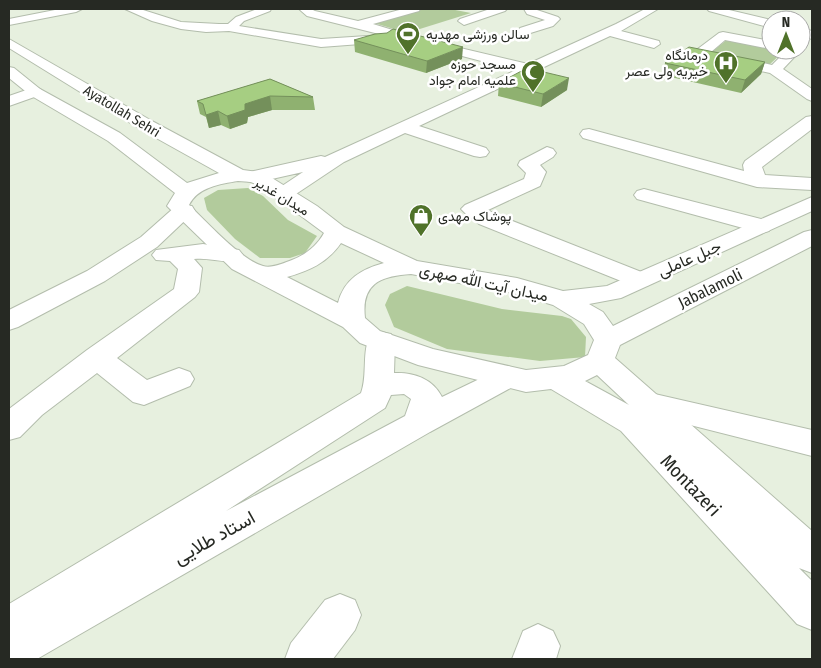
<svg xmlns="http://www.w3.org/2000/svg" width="821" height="668" viewBox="0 0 821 668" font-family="'Fira Sans Condensed',Vazirmatn,sans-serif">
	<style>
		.green { fill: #b2cb9c }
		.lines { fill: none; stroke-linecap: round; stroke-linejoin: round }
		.minor-casing { stroke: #b3bdac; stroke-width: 2 }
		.major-casing { stroke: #b3bdac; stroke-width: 2 }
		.minor { fill: #fff; fill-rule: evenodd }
		.major { fill: #fff; fill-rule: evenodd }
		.wall { fill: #8fb170 }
		.shaded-wall { fill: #74905b }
		.building { fill: #a6ce82; stroke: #74905b }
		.labels { text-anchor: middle; stroke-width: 5; stroke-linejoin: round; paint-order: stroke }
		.far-poi-label { font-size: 14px; fill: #262923; stroke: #fff; text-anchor: start }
		.far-street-label { font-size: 14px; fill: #262923; stroke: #fff }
		.street-label { font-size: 16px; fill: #262923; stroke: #fff }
		.near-street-label { font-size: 19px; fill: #262923; stroke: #fff }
	</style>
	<rect width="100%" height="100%" fill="#e7f0df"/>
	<g class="green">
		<path d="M424,9h26l21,4 -64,20 -36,-11z"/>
		<path d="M728,39l43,8v3h14l-16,15 -60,-11z"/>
		<path d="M248,188l15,8 25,24 29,16 -12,17 -15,5h-30l-25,-19 -28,-29 -3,-12 14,-8z"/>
		<path d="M407,286l95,23 60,7 9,3 15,18 -1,20 -45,4 -93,-12 -53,-22 -9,-22 5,-11z"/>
	</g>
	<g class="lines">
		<g class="minor-casing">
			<g id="minor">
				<path d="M60,9h22l-6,3 -67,13v-6z"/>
				<path d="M125,9h15l41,13 38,2h9l8,-7 21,-8h14l-1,2 -26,10 -5,5 82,13 62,-4 -76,-19 -8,-7h12l4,2 43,10 45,-12h17l-1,2 -46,13 49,15 106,25 88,-40 29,-15h13l-37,22 38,10 1,3 -6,4 -44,-12 -191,90 67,22 3,4 -3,4 -6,1 -6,-1 -69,-23 -61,29 -54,36 -7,2 -7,-2 -3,-4 3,-4 27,-18 -49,11 -7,-2 -3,-4 3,-4 7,-2 67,-15 4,1 191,-87 -123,-32 -6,4 -66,5 -92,-16 -23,1 -25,-3 -29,-8z"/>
				<path d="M490,9h17l-2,2 -41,14 -6,-4 2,-2z"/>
				<path d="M524,9h10l24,8 2,2 -7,7 -29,9 -4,-1 -2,-3 2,-3 25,-8 -18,-6z"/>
				<path d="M723,32l48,9v8l-46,-9 -14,12 61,13 15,-15h14l-18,19 29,20v12l-5,-2 -37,-26 -75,-16 -2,-3 2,-3 24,-18z"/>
				<path d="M35,87l5,2 3,3 -3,3 -31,11v-10z"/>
				<path d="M812,116v13l-50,38 3,8 47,3v12l-55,-3 -174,-49 -3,-4 3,-4 6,-1 155,42 -1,-6 2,-4 61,-44z"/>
				<path d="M547,147l6,2 3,4 -3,4 -13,8 6,7 -6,14 -52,24 7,4 154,61 3,5 -3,5 -9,2 -9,-2 -152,-61 -14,-11 -4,-4 4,-4 59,-26 2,-6 -8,-8 2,-4z"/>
				<path d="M644,189l125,32 3,5 -3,5 -8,2 -124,-34 -3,-4 3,-4z"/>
				<path d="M184,205l8,1 3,5 -38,36 -52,34 -87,46 -9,3v-20l78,-39 54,-34 35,-31z"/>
				<path d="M203,244l36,6 4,5 -4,5c-15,4 -29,-3 -45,-1l8,9 -3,24 -4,5 -78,61 30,22 32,-12 11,4 4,7 -4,7 -46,19 -11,-3 -36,-29 -55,42 -22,22 -11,3v-31l78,-59 87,-61 4,-20 -8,-8 -14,-1 -4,-5 4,-5z"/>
				<path d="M381,332l10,2 4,7 -1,32c20,-1 39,6 48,24l56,-27 10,-4 10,4 5,7 -5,7 -88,48 -393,227h-28v-55l352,-211c7,-18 0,-42 10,-59zM404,394l7,5 -6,17 -179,95 159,-103 6,-13z"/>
				<path d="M646,392l166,38v26l-177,-45 -4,-8 4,-8z"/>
				<path d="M340,594l15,6 6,15 -6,15 -22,29h-48l6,-16 34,-43z"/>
				<path d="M538,624l15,7 7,15 -4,13h-44l11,-28z"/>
			</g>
		</g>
		<g class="major-casing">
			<g id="major">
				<path d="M707,9h18l46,11v8l-62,-17z"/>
				<path d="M801,28l11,3v8l-11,-3z"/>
				<path d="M9,39l143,82 91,49 21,3 53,33 27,21 73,34 100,17 46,13 44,-5 205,-89v14l-191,87 -32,6 14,8 10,14 191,-94 8,-2v16l-192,99 -5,13 197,173v42l-13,-5 13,13v49l-15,-6 -176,-193 -70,-42 -25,3 -108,-27 -58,-22 -17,-16 -111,-58 -61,-59 -4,-4 8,-13 -67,-52 -78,-46 -21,-17v-11l5,1 26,21 80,44 67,50 32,-10 -79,-44 -131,-81zM238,181l14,1 49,34 23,17c-7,13 -19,22 -32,27 -8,3 -21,9 -29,6 -22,-6 -57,-45 -74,-61 9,-18 31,-21 49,-24zM341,243l43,20c-22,6 -40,16 -46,40l-51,-26c22,-6 40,-14 54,-34zM411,274l102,19 40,12 31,19 10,16 -6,15 -24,11 -38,4 -93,-21 -53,-18 -15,-13c-4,-34 15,-42 46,-44zM597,375l32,30 -44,-24z"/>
			</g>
		</g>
		<use href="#minor" class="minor"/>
		<use href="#major" class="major"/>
	</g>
	<g class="wall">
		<path d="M354,40l108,19 -36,14 -71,-21z"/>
		<path d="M765,62l-4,12 -20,19 -79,-18 3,-12z"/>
		<path d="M270,79l43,18 2,13h-43l-24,7 -1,6 -17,6 -9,-4 -12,3 -3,-11 -6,-3 -3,-13z"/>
		<path d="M499,83l68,7 -26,17 -43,-11z"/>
	</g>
	<g class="shaded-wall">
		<path d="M463,47l-1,12 -36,14 1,-12z"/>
		<path d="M765,62l-4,12 -20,19 4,-13z"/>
		<path d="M569,78l-2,12 -26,17 2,-13z"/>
		<path d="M270,96l2,14 -24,7 -1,6 -17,6 -3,-13 18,-12z"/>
		<path d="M218,111l3,14 -12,3 -3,-13z"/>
	</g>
	<g class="building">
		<path d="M393,29l70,18 -36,14 -73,-21 21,-6 12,-1z"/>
		<path d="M689,47l76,15 -20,18 -80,-17z"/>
		<path d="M527,68l42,10 -26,16 -44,-11z"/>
		<path d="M270,79l43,18 -43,-1 -25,8v6l-18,6 -9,-5 -12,4 -3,-11 -6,-3z"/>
	</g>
	<defs>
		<g id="stadium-pin" transform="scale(1.25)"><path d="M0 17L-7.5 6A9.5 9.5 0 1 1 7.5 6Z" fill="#50722a" stroke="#fff"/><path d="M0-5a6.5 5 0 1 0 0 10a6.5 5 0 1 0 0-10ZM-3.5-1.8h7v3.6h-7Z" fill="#fff"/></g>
		<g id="hospital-pin" transform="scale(1.25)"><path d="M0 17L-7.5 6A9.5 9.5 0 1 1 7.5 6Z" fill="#50722a" stroke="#fff"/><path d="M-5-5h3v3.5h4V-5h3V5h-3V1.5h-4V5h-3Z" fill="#fff"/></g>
		<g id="mosque-pin" transform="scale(1.25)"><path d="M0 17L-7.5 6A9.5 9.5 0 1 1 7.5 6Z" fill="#50722a" stroke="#fff"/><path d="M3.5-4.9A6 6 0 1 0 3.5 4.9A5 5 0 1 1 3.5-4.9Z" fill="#fff"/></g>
		<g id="shop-pin" transform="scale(1.25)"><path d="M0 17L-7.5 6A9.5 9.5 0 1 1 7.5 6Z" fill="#50722a" stroke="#fff"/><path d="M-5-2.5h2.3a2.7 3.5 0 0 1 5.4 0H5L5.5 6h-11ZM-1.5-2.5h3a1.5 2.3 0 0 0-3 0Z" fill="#fff"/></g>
	</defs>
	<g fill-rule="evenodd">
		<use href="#stadium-pin" x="408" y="34"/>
		<use href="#hospital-pin" x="726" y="63"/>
		<use href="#mosque-pin" x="533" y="72"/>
		<use href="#shop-pin" x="421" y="216"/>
	</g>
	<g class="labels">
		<g class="far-poi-label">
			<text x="426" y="39">سالن ورزشی مهدیه</text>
			<text x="708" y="60" text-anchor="end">درمانگاه<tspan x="708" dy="16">خیریه ولی عصر</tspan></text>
			<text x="516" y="69" text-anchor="end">مسجد حوزه<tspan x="516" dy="16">علمیه امام جواد</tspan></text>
			<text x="438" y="221">پوشاک مهدی</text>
		</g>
		<g class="far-street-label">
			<text transform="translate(122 111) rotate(31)" y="5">Ayatollah Sehri</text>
			<text transform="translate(282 196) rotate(31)" y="5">میدان غدیر</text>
		</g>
		<g class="street-label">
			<text transform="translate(689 258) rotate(-24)" y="6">جبل عاملی</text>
			<text transform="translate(484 282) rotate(12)" y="6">میدان آیت الله صهری</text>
			<text transform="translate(710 288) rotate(-26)" y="6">Jabalamoli</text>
		</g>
		<g class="near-street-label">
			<text transform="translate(691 485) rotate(46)" y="7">Montazeri</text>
			<text transform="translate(214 537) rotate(-29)" y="7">استاد طلایی</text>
		</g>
	</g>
	<rect width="821" height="668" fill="none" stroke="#262923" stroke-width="20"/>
	<g transform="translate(786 35)"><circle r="24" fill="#ffffff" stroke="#a8a9a7"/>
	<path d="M0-4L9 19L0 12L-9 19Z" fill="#50722a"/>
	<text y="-8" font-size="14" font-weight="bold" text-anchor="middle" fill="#262923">N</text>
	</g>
</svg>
